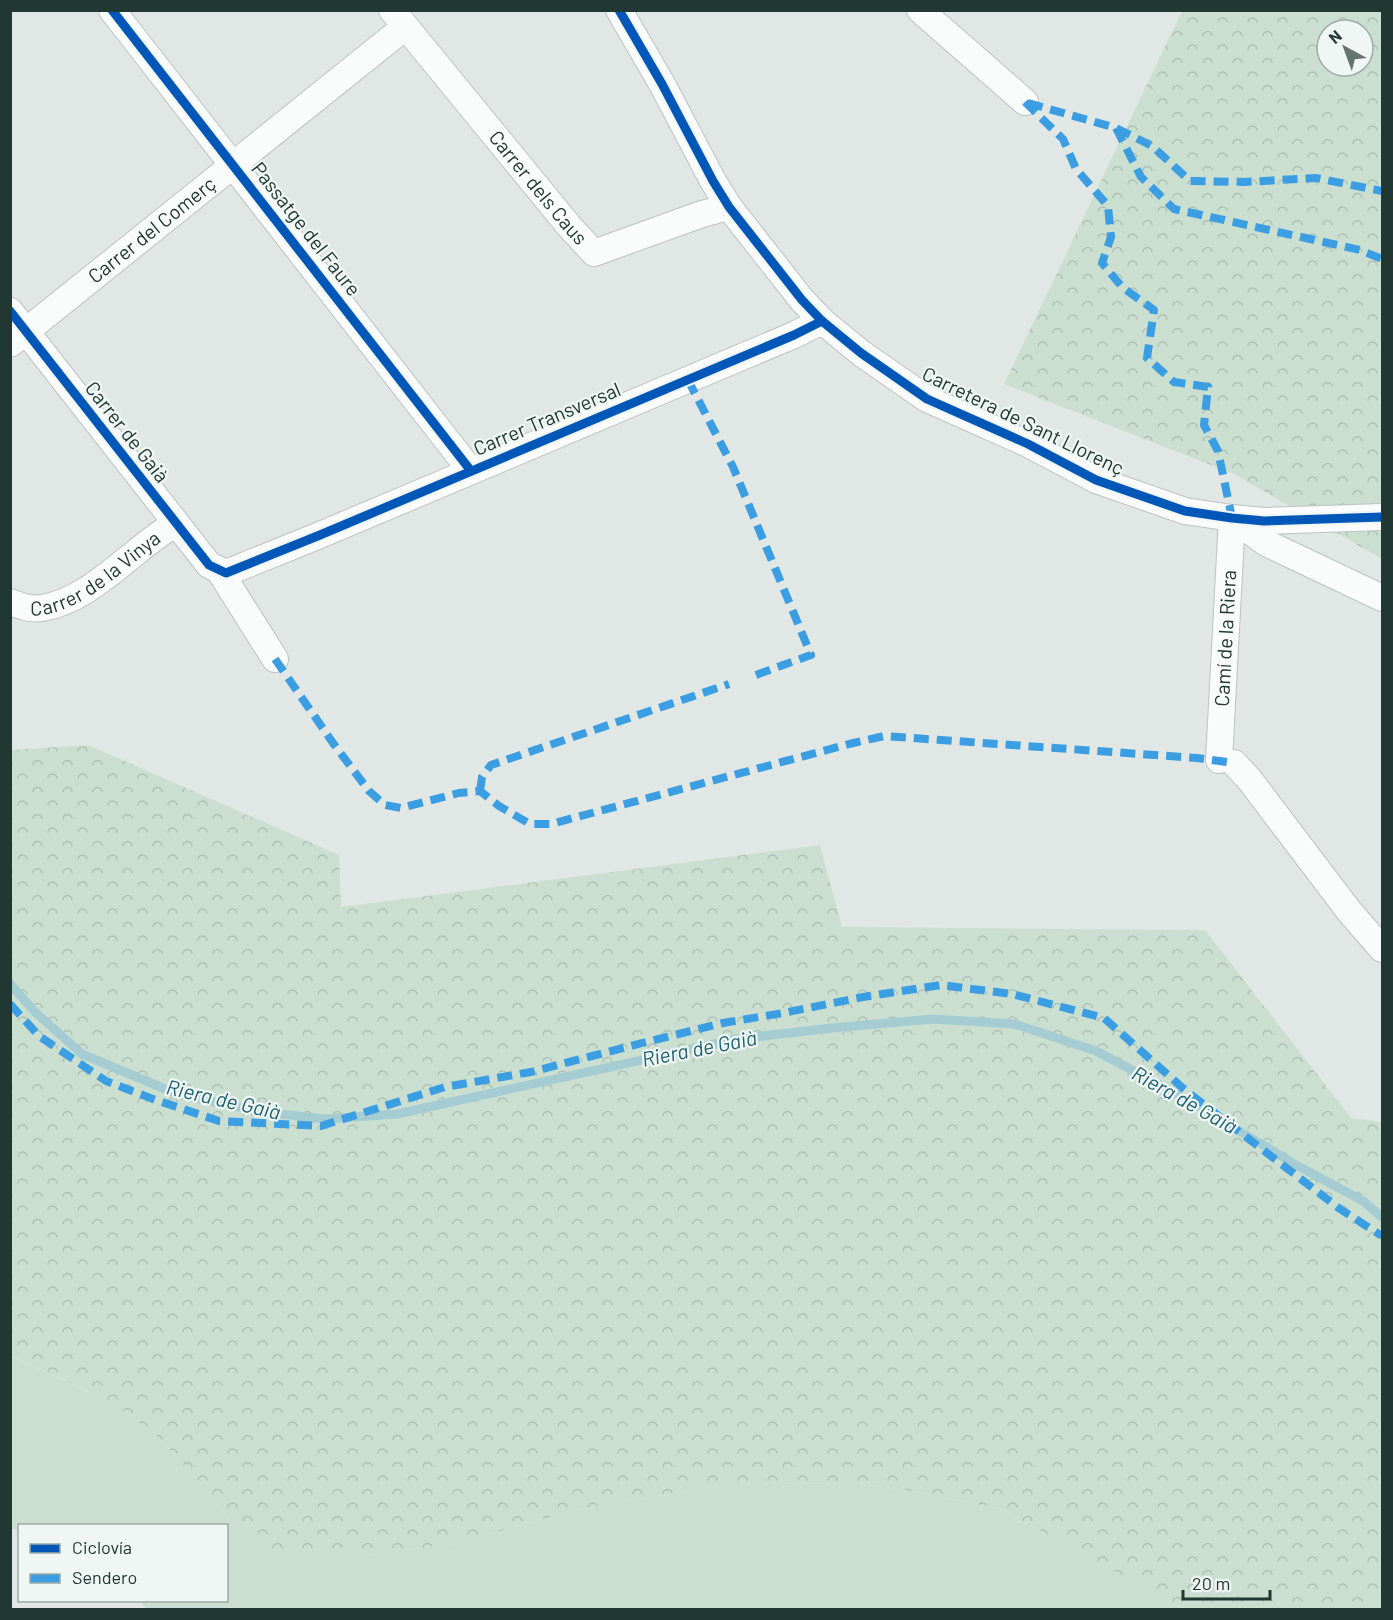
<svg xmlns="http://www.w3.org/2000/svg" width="1393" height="1620" viewBox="0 0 1393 1620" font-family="Barlow,sans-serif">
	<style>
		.green { fill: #cbdfd1 }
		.forest { fill: url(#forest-crowns); fill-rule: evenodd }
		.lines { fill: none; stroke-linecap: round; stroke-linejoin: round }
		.stream { stroke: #a4ccd2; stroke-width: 9 }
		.minor-casing { stroke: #bec3c1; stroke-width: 28 }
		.minor { stroke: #fafbfb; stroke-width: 26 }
		.quiet { stroke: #3c9ee2; stroke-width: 8; stroke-dasharray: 15 8; stroke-linecap: butt }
		.cycleway-casing { stroke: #eff6f3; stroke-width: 13 }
		.cycleway { stroke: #0057b8; stroke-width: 9 }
		.labels { text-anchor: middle; stroke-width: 4.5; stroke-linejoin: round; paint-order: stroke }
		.street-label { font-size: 20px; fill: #213832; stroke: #eff6f3 }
		.water-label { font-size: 21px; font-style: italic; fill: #20616f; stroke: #eff6f3 }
	</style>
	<defs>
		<pattern id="forest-crowns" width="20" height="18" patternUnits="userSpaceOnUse" patternTransform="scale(1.5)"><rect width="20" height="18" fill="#cbdfd1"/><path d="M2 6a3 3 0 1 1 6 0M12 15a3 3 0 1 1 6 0" fill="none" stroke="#aec0b4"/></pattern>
	</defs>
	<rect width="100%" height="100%" fill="#e1e7e4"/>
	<path class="green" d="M10,1356l63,28 43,22 44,32 57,65 26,34 124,18 86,-11 120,-33 134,-24 49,-3 96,-1 54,7 94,19 122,66 38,22 25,12h-1038l-8,-8 87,-1v-74h-206l-1,4 -8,-1z"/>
	<g class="forest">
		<path d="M1182,11h200v548l-148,-85 -230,-90zM1327,30h36v36h-36z"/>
		<path d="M88,745l251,110 2,52 479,-62 22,82 363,3 146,188 31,4v487h-197l-25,-12 -38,-22 -122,-66 -94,-19 -54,-7 -96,1 -49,3 -134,24 -120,33 -86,11 -42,1 -47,-1 -35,-18 -26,-34 -57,-65 -44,-32 -42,-22 -63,-28v-606z"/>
	</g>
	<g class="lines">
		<path class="stream" d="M10,984l26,29 46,41 95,40 85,18 63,7 72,-5 340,-75 95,-11 101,-9 82,5 81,27 81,43 121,72 65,35 19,16"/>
		<g class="minor-casing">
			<g id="minor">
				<path d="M112,10l359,461"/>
				<path id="s1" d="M392,10l177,216 25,27 108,-39 27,-7"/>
				<path d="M619,10l43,74 51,97 16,26 73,93 20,21 39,32 66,46 101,45 68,36 89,31 47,7 32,3 118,-4"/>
				<path d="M920,10l105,92"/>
				<path d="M10,311l199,254 17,8 94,-38 474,-200 28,-14"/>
				<path id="s2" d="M10,344l395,-317"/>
				<path d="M1232,518l34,25 116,55"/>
				<path d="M219,570l56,89"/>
				<path id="s3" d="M10,602c11,4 21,8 32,6 36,-6 64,-32 92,-54 13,-11 27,-21 41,-31"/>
				<path id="s4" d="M1219,760l13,-242"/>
				<path d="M1234,763l15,16 100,132 33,38"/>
			</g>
		</g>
		<use href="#minor" class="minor"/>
		<g class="quiet">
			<path d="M1025,102l38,37 13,30 32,37 3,31 -9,26 20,24 32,23 -7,48 27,24 34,5 -4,38 14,26 14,67"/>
			<path d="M1028,103l88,25 36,18 38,35 54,1 72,-4 66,13"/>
			<path d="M1116,128l25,49 33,32 186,41 22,9"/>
			<path d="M688,380l45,87 78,188 -58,21"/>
			<path d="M275,659l58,84 36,48 16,14 16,3 58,-15 21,-2 19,15 31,18h21l298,-80 35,-8 313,22 37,5"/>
			<path d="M480,791l2,-14 9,-12 238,-81"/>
			<path d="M10,1004l29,32 67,45 47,18 66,22 102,5 124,-39 86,-15 111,-29 81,-20 60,-10 80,-16 78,-12 71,9 92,24 81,72 155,119 42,27"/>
		</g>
		<g class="cycleway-casing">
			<g id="cycleway">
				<path d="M112,10l359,461"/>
				<path d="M619,10l43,74 51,97 16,26 73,93 20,21 39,32 66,46 101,45 68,36 89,31 47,7 32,3 118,-4"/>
				<path d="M10,311l199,254 17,8 94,-38 474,-200 28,-14"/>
			</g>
		</g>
		<use href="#cycleway" class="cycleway"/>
	</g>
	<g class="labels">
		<g class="street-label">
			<text dy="7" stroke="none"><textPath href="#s1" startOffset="230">Carrer dels Caus</textPath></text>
			<text transform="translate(306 229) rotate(52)" y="7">Passatge del Faure</text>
			<text dy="7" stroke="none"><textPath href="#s2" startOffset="182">Carrer del Comerç</textPath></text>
			<text transform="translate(547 419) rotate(-23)" y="7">Carrer Transversal</text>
			<text transform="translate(1023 421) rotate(26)" y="7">Carretera de Sant Llorenç</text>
			<text transform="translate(127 432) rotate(52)" y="7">Carrer de Gaià</text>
			<text dy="7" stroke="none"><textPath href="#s3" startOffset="96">Carrer de la Vinya</textPath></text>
			<text dy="7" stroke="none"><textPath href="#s4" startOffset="122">Camí de la Riera</textPath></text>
		</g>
		<g class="water-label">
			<text transform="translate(699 1049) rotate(-11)" y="7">Riera de Gaià</text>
			<text transform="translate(223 1100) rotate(13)" y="7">Riera de Gaià</text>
			<text transform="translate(1184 1100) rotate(29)" y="7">Riera de Gaià</text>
		</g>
	</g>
	<rect width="1393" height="1620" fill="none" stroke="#213832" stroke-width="24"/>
	<rect x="18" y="1524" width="210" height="78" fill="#eff6f3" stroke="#9daaa6" stroke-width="1.5"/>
	<rect x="30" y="1544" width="30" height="9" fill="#0057b8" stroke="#9daaa6" stroke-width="1.5"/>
	<text x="72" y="1554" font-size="18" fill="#213832">Ciclovía</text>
	<rect x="30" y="1574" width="30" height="9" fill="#3c9ee2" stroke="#9daaa6" stroke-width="1.5"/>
	<text x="72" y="1584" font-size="18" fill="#213832">Sendero</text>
	<g transform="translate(1345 48) rotate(319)"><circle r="28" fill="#eff6f3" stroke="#9daaa6" stroke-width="1.5"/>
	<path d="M0-4.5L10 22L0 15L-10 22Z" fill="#647570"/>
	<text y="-9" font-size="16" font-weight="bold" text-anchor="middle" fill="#213832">N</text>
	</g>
	<path d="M1183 1590v9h87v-9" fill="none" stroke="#213832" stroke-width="3"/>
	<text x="1192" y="1590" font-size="18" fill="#213832" stroke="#eff6f3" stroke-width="4.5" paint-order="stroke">20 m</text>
</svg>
